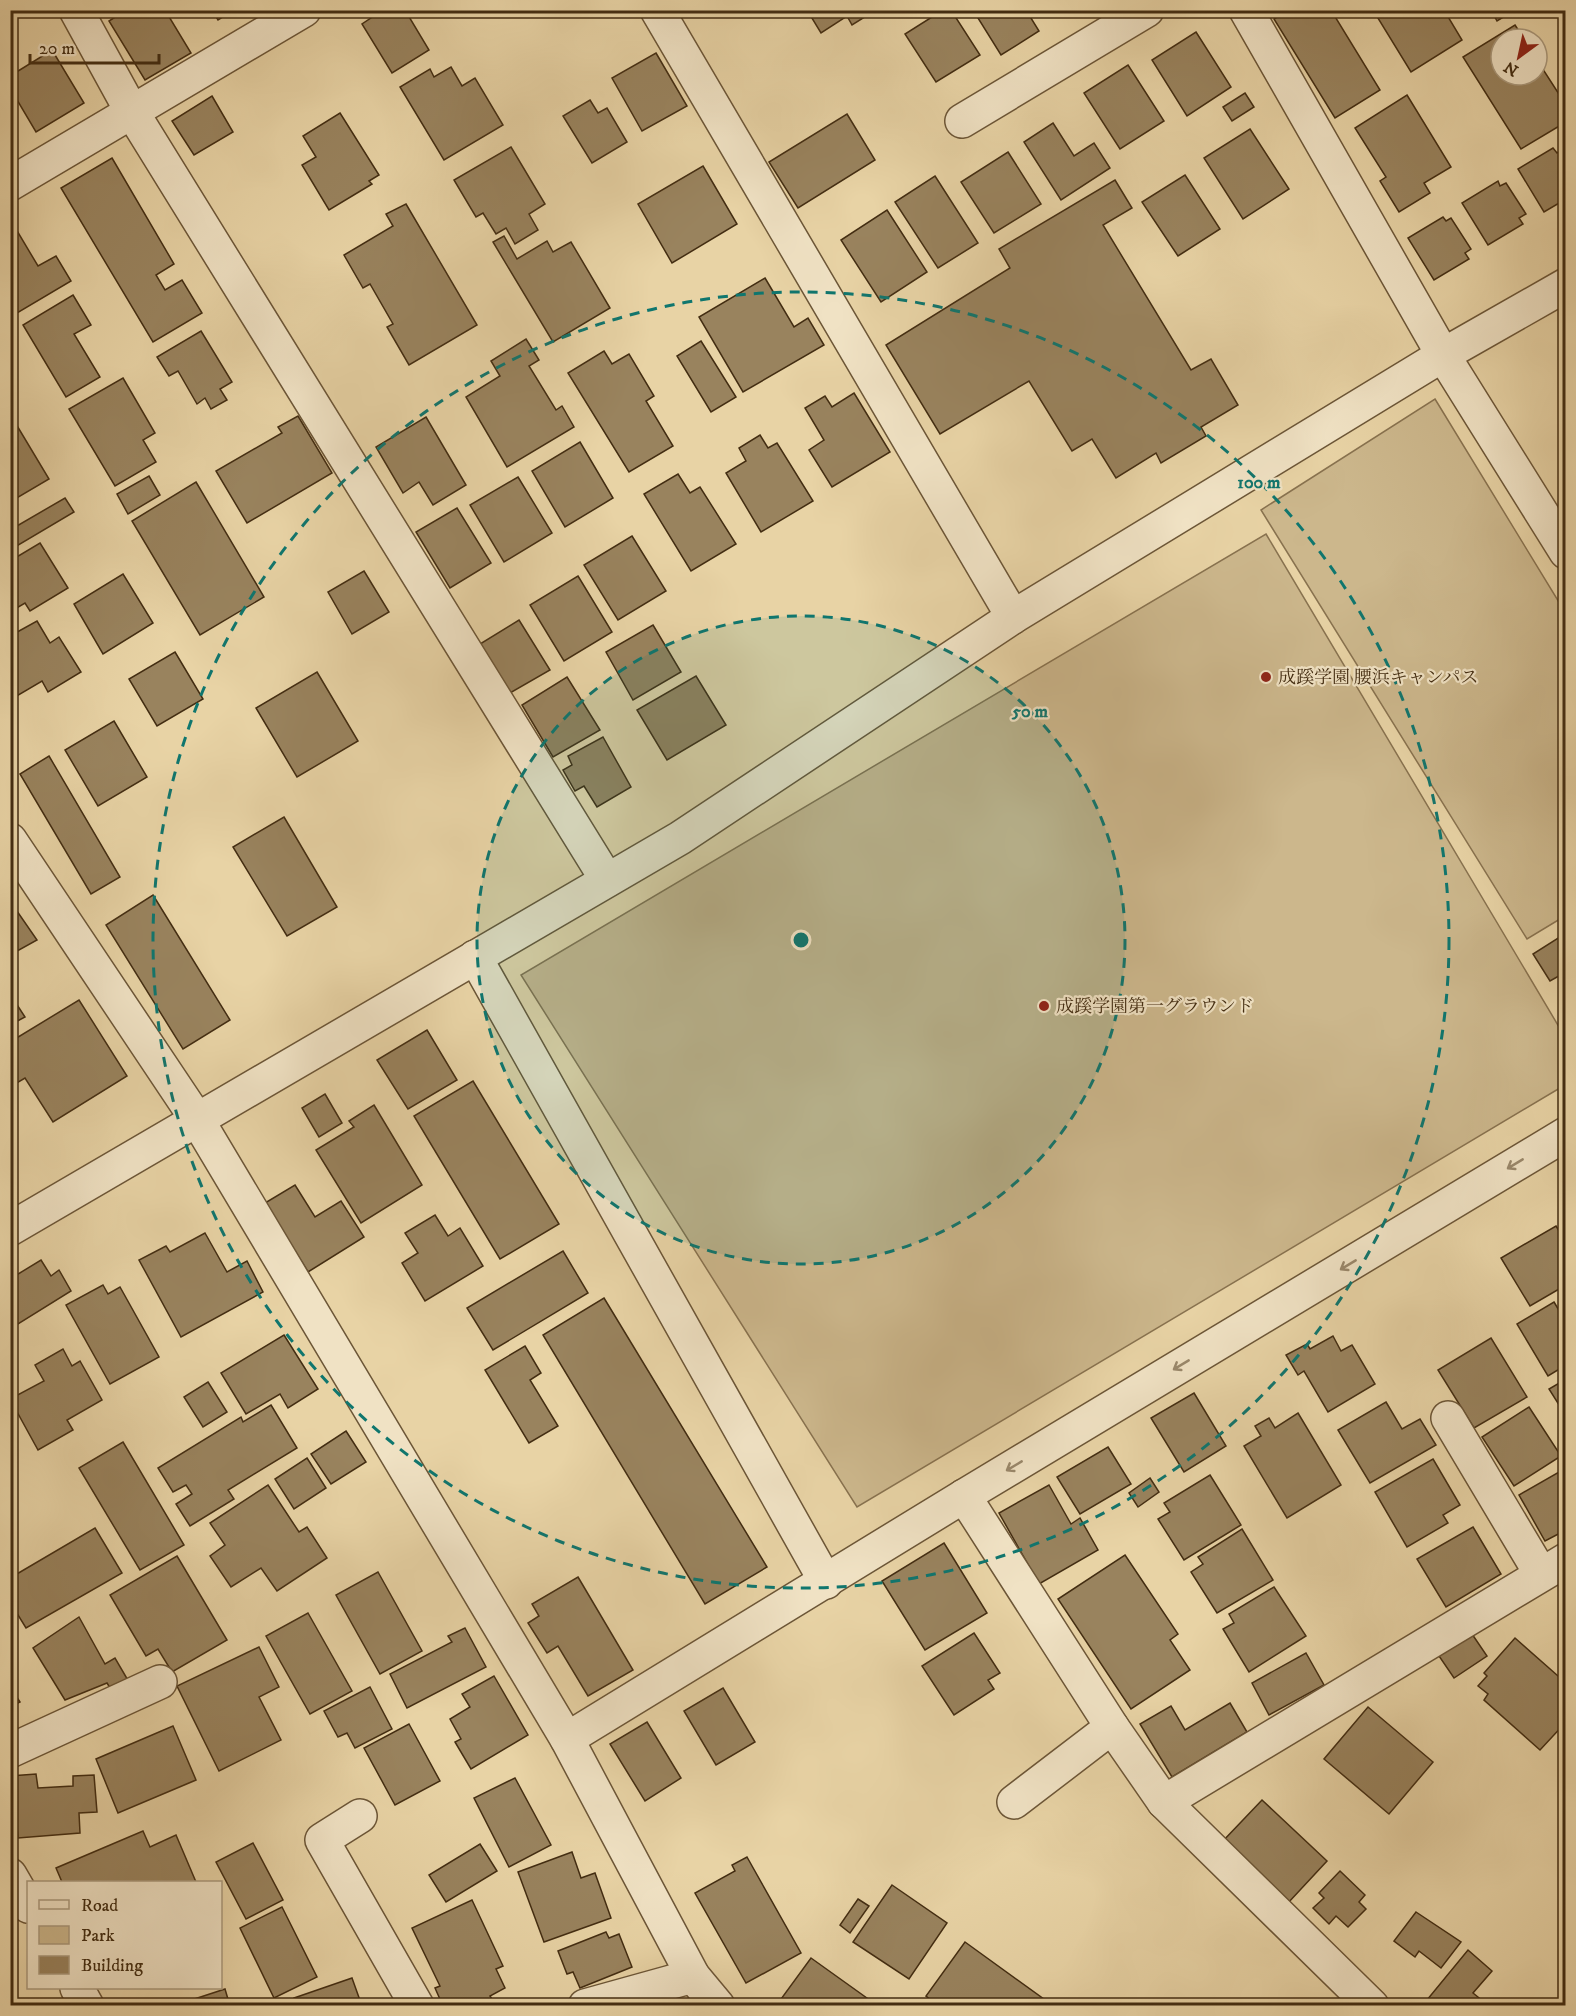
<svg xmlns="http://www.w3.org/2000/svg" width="1576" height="2016" viewBox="0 0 1576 2016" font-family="'IM FELL DW Pica','Noto Serif JP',serif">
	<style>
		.green { fill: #ccb78c; stroke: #88724f; stroke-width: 1.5 }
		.building { fill: #99835e; stroke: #432d12; stroke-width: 1.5 }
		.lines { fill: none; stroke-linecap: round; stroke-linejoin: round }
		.minor-casing { stroke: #6c5637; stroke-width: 36 }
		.tertiary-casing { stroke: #6c5637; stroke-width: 36 }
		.minor { stroke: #f0e2c4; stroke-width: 33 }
		.tertiary { stroke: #f0e2c4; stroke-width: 33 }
		.oneway { stroke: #9a886b }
		.ring { fill: none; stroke: #0f766e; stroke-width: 3; stroke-dasharray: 10 8 }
		.poi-dot { fill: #8f2418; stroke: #f0e2c4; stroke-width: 2 }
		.labels { text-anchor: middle; stroke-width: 4.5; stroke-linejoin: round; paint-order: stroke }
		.poi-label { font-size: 18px; fill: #432d12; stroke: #f0e2c4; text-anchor: start }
		.centre { fill: #0f766e; stroke: #f0e2c4; stroke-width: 3 }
		.ring-label { font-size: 18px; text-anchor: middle; font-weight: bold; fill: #0f766e; stroke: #f0e2c4; stroke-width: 4.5; stroke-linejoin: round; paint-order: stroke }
	</style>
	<rect width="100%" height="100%" fill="#e8d3a5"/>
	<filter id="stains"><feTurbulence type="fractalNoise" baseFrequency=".00333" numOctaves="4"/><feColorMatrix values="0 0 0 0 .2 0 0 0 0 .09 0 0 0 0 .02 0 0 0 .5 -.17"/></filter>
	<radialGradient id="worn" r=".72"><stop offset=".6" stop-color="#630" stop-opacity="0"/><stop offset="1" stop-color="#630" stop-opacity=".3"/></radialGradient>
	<g class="green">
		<path d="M1435,399l130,213v304l-38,23 -266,-429z"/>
		<path d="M1266,534l299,503v48l-708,422 -336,-532z"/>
	</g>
	<g class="building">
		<path d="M126,10h39l26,43 -46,27 -36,-59z"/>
		<path d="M212,10h22l-16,10z"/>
		<path d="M383,10h22l24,40 -37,23 -30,-49z"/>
		<path d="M807,10h69l-24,15 -5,-9 -26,17z"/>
		<path d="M943,10h8l29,45 -44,27 -31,-48z"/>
		<path d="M973,10h53l13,21 -38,24z"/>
		<path d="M1288,10h43l49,80 -45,28 -61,-99z"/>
		<path d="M1373,10h71l18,30 -51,32z"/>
		<path d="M1491,10h24l-18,11z"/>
		<path d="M1515,25l9,14h-23v36h36v-15l29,45v17l-45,27 -58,-92z"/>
		<path d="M1196,32l35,55 -44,29 -35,-56z"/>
		<path d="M52,50l32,53 -48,29 -26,-44v-12z"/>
		<path d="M656,53l31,53 -45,25 -30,-53z"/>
		<path d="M1128,65l36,56 -44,28 -36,-56z"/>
		<path d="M451,67l11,19 13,-8 28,47 -59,35 -44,-73 30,-18 4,8z"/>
		<path d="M1245,93l9,14 -22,14 -9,-14z"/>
		<path d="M1407,95l44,72 -27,16 6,10 -31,19 -19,-31 6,-4 -31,-49z"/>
		<path d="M212,96l21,36 -39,23 -22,-34z"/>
		<path d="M590,100l8,13 9,-5 20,34 -35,21 -29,-47z"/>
		<path d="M340,113l39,62 -10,6 3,3 -43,26 -27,-45 14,-8 -13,-21z"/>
		<path d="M847,114l28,46 -77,48 -29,-46z"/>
		<path d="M1053,123l21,33 20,-13 16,25 -49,32 -37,-58z"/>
		<path d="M1250,129l39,60 -46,30 -39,-61z"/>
		<path d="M511,147l34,57 -16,10 9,16 -23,14 -9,-16 -10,6 -13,-21 -7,4 -22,-37z"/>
		<path d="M1553,148l4,5 5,-4 4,6v44l-22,13 -26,-43z"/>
		<path d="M1008,152l33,52 -47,29 -33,-51z"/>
		<path d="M112,158l62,106 -18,11 9,15 17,-10 20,33 -49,29 -92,-154z"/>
		<path d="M703,166l34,58 -65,39 -34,-59z"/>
		<path d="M1185,175l35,54 -42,27 -36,-54z"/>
		<path d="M935,176l43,67 -40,25 -43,-66z"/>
		<path d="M1115,180l17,28 -29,17 88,145 20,-11 27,46 -37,22 5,9 -45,27 -5,-10 -40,25 -24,-39 -20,12 -43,-70 -89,53 -54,-89 124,-77 -11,-19z"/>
		<path d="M1498,181l2,5 6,-3 20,31 -7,4 4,6 -35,21 -26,-42z"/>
		<path d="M406,204l71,121 -68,40 -22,-38 6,-3 -23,-40 -7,4 -19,-33 49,-29 -7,-12z"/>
		<path d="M887,210l40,62 -46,30 -40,-62z"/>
		<path d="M1443,217l3,4 5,-3 20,31 -6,4 4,6 -35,21 -26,-42z"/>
		<path d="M10,219l28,47 18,-10 15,25 -59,35z"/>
		<path d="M504,236l13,23 30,-18 6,11 18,-10 39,66 -57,34 -60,-100z"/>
		<path d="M765,278l29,49 14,-9 16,27 -81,47 -44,-75z"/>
		<path d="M73,295l18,30 -17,9 26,43 -34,20 -43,-72z"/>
		<path d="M201,331l31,51 -12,7 7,11 -16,9 -6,-11 -8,6 -19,-33 -9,5 -12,-19z"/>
		<path d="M526,339l13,21 -10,6 27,44 6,-4 12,21 -67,40 -41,-70 34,-21 -9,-15z"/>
		<path d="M701,341l35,56 -25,15 -34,-56z"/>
		<path d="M604,351l8,13 17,-10 25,42 -8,5 27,45 -44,26 -61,-99z"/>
		<path d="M123,378l32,55 -12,7 13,22 -41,24 -46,-77z"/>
		<path d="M854,393l36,59 -58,35 -23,-37 15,-10 -19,-32 20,-12 7,11z"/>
		<path d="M10,414l39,65 -39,23z"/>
		<path d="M298,416l34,57 -85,50 -31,-52 66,-38 -4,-6z"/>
		<path d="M426,417l40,68 -33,20 -14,-23 -16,11 -27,-46z"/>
		<path d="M760,435l8,13 9,-5 36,58 -52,31 -35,-59 20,-12 -7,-13z"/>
		<path d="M580,442l33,56 -48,29 -33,-56z"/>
		<path d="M678,474l12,19 10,-6 36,57 -45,27 -47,-77z"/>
		<path d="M149,476l11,19 -32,19 -11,-20z"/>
		<path d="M518,477l34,56 -48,29 -34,-57z"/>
		<path d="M196,482l68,115 -64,38 -68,-114z"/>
		<path d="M65,498l9,14 -64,38v-20z"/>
		<path d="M457,508l34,55 -41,25 -34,-56z"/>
		<path d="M632,536l34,55 -48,29 -34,-55z"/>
		<path d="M40,543l28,45 -38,23 -5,-8 -15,9v-51z"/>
		<path d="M364,571l25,41 -37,22 -24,-42z"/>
		<path d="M123,574l30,49 -50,31 -29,-50z"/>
		<path d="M578,576l34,56 -48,29 -34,-56z"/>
		<path d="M519,620l31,50 -40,23 -30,-49z"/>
		<path d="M37,621l13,22 9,-6 22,35 -33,20 -6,-11 -32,19v-64z"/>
		<path d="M653,625l28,47 -48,28 -27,-48z"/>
		<path d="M175,652l28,47 -46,27 -28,-47z"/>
		<path d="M317,672l41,69 -61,36 -41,-69z"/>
		<path d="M696,676l30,49 -59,35 -30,-50z"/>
		<path d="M567,677l33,53 -47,27 -31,-52z"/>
		<path d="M114,721l33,56 -49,29 -33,-56z"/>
		<path d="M603,737l28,50 -34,20 -13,-21 -9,5 -12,-21 9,-5 -4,-9z"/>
		<path d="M49,756l71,121 -29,17 -71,-120z"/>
		<path d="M284,817l53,90 -50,29 -54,-89z"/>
		<path d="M153,895l77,125 -47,29 -77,-124z"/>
		<path d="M10,901l27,39 -27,15z"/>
		<path d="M1566,933v39l-16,9 -17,-27z"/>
		<path d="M10,994l15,23 -15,8z"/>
		<path d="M79,1000l48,76 -74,46 -28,-44 -15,9v-45z"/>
		<path d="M427,1030l30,50 -49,29 -31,-49z"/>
		<path d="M473,1081l86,143 -59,35 -86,-143z"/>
		<path d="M325,1094l17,29 -23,14 -17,-29z"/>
		<path d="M374,1105l48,80 -61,38 -45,-73 38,-23 -5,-6z"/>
		<path d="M295,1185l20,32 26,-16 23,36 -56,35 -43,-69z"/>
		<path d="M435,1215l13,21 12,-8 23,38 -58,35 -23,-38 16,-10 -13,-20z"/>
		<path d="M1556,1226l10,16v43l-36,21 -29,-48z"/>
		<path d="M205,1233l22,39 20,-11 16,31 -82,45 -42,-77 27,-14 4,6z"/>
		<path d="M563,1251l25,42 -95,57 -26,-42z"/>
		<path d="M41,1260l10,16 8,-6 12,21 -61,38v-50z"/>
		<path d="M103,1285l5,9 12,-7 39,70 -49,27 -44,-79z"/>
		<path d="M604,1298l163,269 -62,37 -162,-269z"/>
		<path d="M1554,1302l12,20v43l-18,11 -31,-52z"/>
		<path d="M284,1335l34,54 -30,19 -8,-14 -34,20 -25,-41z"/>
		<path d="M1333,1336l8,15 11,-6 23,39 -47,28 -24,-41 -6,4 -12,-20 21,-11 3,5z"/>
		<path d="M1491,1338l36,59 -53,31 -36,-58z"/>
		<path d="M525,1346l16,27 -11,7 28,46 -29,17 -44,-73z"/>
		<path d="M63,1349l9,17 8,-5 22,39 -35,20 6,10 -35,20 -28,-51 34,-18 -9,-16z"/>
		<path d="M1566,1379v37l-17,-27z"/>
		<path d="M208,1382l19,30 -24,15 -19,-30z"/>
		<path d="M1194,1393l32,53 -42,26 -33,-54z"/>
		<path d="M1386,1402l16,27 18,-10 16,26 -66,38 -32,-53z"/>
		<path d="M271,1405l26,43 -69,42 6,9 -44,27 -14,-22 16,-10 -6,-9 -13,7 -15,-24 83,-51 2,5z"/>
		<path d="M1529,1407l32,49 -47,30 -32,-49z"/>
		<path d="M1298,1413l43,72 -54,33 -43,-72 17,-10 -6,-10 14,-8 6,10z"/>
		<path d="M346,1431l20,31 -35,22 -20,-30z"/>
		<path d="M123,1442l61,103 -44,25 -61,-102z"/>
		<path d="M1108,1447l23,37 -51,30 -23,-37z"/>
		<path d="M307,1458l19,30 -32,21 -19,-30z"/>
		<path d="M1433,1459l27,46 -17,10 5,8 -41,24 -32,-55z"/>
		<path d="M1566,1468v62l-21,11 -26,-46z"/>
		<path d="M1210,1475l31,50 -57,35 -26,-41 12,-7 -6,-9z"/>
		<path d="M1150,1478l9,14 -21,15 -9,-14z"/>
		<path d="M268,1485l31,47 8,-5 20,31 -50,33 -16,-23 -30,19 -21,-31 15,-11 -15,-22z"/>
		<path d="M1049,1485l22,39 9,-6 18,32 -59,34 -40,-71z"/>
		<path d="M1473,1527l28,47 -55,33 -29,-48z"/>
		<path d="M95,1528l27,45 -96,55 -16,-26v-24z"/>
		<path d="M1242,1529l31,51 -56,33 -26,-41 12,-8 -5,-7z"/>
		<path d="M944,1543l43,70 -62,37 -43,-69z"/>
		<path d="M1125,1555l53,79 -8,6 20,30 -59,39 -73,-110z"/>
		<path d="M177,1556l50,84 -55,32 -14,-23 -12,7 -36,-61z"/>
		<path d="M378,1572l44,79 -42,23 -44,-79z"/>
		<path d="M578,1577l55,93 -45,26 -30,-50 -11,7 -19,-30 11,-7 -7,-12z"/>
		<path d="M1274,1587l32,49 -57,36 -26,-43 11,-6 -5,-9z"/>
		<path d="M308,1613l44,78 -42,23 -44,-78z"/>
		<path d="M79,1617l26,47 10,-6 14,24 -17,9 -5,-8 -42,17 -32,-52z"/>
		<path d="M465,1628l21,39 -79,41 -17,-34 62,-32 -4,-6z"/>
		<path d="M974,1633l26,40 -12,7 6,9 -40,26 -32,-49z"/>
		<path d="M1472,1634l15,22 -33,22 -15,-22z"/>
		<path d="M1515,1638l51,45v39l-26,28 -56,-50 4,-6 -10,-8 9,-10 -3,-3z"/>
		<path d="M259,1647l20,40 -20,10 22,43 -62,31 -42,-85z"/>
		<path d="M1306,1653l18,32 -55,30 -17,-32z"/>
		<path d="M494,1676l34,59 -57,34 -16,-27 6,-3 -11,-20 20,-12 -8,-13z"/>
		<path d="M10,1687l10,15 -10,5z"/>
		<path d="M370,1687l22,42 -37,19 -8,-15 -9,4 -14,-26z"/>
		<path d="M723,1688l32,54 -39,23 -32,-54z"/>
		<path d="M1230,1703l17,29 -75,45 -32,-53 31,-18 14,24z"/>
		<path d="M1368,1707l65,55 -44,52 -65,-55z"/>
		<path d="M647,1722l34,56 -36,23 -35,-57z"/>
		<path d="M409,1724l31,57 -45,24 -31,-57z"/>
		<path d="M173,1726l23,54 -78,33 -22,-54z"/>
		<path d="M36,1774l2,14 35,-2v-10l21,-1 3,37 -18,1 1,20 -62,5 -1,-12 -7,1v-51z"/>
		<path d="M515,1778l36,67 -42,22 -35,-69z"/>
		<path d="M1262,1800l65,61 -39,42 -66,-61z"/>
		<path d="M143,1831l7,16 26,-12 20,47h-134l-6,-14z"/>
		<path d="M253,1843l30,57 -37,19 -30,-57z"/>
		<path d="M480,1844l17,27 -51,31 -17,-27z"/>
		<path d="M572,1852l9,26 14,-5 16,45 -67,24 -26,-70z"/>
		<path d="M747,1857l54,96 -55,30 -51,-90 40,-22 -3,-6z"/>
		<path d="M1340,1871l25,24 -6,7 7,7 -18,18 -12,-11 -7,8 -16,-16 11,-10 -5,-5z"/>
		<path d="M892,1885l55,38 -38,56 -56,-37z"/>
		<path d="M858,1899l11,7 -19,27 -10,-8z"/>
		<path d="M472,1900l31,66 -7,3 9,19 -15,8 3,5 -11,5h-39l-8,-18 5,-2 -28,-58z"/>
		<path d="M282,1907l35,70 -43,21 -34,-70z"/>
		<path d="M1416,1912l45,30 -20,26 -22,-17 -4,6 -21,-16z"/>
		<path d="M606,1932l3,6 10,-4 13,33 -52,21 -7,-16 -6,2 -9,-23z"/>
		<path d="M965,1942l83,60 -2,4h-108l-12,-10z"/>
		<path d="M1468,1950l24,21 -19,22 16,13h-67z"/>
		<path d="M811,1958l67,48h-88l-9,-7z"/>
		<path d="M352,1978l10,28h-65l-3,-8z"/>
		<path d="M225,1989l5,17h-57z"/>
	</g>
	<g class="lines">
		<g class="minor-casing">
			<g id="minor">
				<path d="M76,10l56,102 475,768"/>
				<path d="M657,10l356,607"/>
				<path d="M1246,10l197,345 123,197"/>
				<path d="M962,121l185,-111"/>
				<path d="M10,184l294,-174"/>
				<path d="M10,840l188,281 369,618 126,237 25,30"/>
				<path d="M475,957l351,625"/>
				<path d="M1448,1418l93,156"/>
				<path d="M964,1496l148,231 52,75 208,204"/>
				<path d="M567,1739l397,-243 602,-362"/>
				<path d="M10,1751l150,-69"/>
				<path d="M1014,1802l98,-75"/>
				<path d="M1164,1802l402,-242"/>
				<path d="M360,1816l-38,24 95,166"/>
				<path d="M10,1875l18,31"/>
				<path d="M77,1988l10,18"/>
				<path d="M585,2006l108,-30"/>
			</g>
		</g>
		<g class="tertiary-casing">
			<path id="tertiary" d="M10,1229l670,-391 333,-221 430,-262 123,-70"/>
		</g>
		<use href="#minor" class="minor"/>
		<use href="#tertiary" class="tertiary"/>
	</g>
	<defs><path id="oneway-shaft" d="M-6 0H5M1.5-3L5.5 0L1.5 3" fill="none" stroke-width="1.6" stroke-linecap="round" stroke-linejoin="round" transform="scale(1.5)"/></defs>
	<g class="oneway">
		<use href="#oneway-shaft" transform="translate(1515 1164) rotate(149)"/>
		<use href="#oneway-shaft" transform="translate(1348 1265) rotate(149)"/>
		<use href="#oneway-shaft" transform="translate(1181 1365) rotate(149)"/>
		<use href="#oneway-shaft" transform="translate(1014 1466) rotate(149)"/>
	</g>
	<circle cx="801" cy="940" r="324" fill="#0f766e" fill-opacity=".12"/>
	<g class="ring">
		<circle cx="801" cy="940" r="324"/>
		<circle cx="801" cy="940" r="648"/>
	</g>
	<g class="poi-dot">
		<circle cx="1266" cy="677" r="6"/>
		<circle cx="1044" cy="1006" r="6"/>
	</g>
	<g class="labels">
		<g class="poi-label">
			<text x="1278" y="683">成蹊学園 腰浜キャンパス</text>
			<text x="1056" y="1012">成蹊学園第一グラウンド</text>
		</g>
	</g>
	<circle cx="801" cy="940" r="9" class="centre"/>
	<g class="ring-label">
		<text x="1259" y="488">100 m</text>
		<text x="1030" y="717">50 m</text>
	</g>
	<rect width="1576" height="2016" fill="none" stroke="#e8d3a5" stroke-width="36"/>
	<rect x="12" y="12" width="1552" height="1992" fill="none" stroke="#432d12" stroke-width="3"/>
	<rect x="18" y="18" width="1540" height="1980" fill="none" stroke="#432d12" stroke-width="1.5"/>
	<rect x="27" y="1881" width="195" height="108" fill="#f0e2c4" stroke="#ab9a7d" stroke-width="1.5"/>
	<rect x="39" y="1900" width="30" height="9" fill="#f0e2c4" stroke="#ab9a7d" stroke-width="1.5"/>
	<text x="81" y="1911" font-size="18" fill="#432d12">Road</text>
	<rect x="39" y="1926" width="30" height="18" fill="#ccb78c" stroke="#ab9a7d" stroke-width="1.5"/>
	<text x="81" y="1941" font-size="18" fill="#432d12">Park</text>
	<rect x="39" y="1956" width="30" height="18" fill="#99835e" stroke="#ab9a7d" stroke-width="1.5"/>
	<text x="81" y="1971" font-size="18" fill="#432d12">Building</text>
	<g transform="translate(1519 57) rotate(213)"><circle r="28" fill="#f0e2c4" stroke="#ab9a7d" stroke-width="1.5"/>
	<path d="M0-4.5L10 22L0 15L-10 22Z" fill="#8f2418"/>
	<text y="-9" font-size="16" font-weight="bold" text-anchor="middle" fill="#432d12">N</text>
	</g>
	<path d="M30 54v9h129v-9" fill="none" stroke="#432d12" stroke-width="3"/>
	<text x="39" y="54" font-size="18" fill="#432d12" stroke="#f0e2c4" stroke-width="4.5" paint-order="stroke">20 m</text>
	<rect width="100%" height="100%" filter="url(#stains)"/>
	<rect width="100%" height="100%" fill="url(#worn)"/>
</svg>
